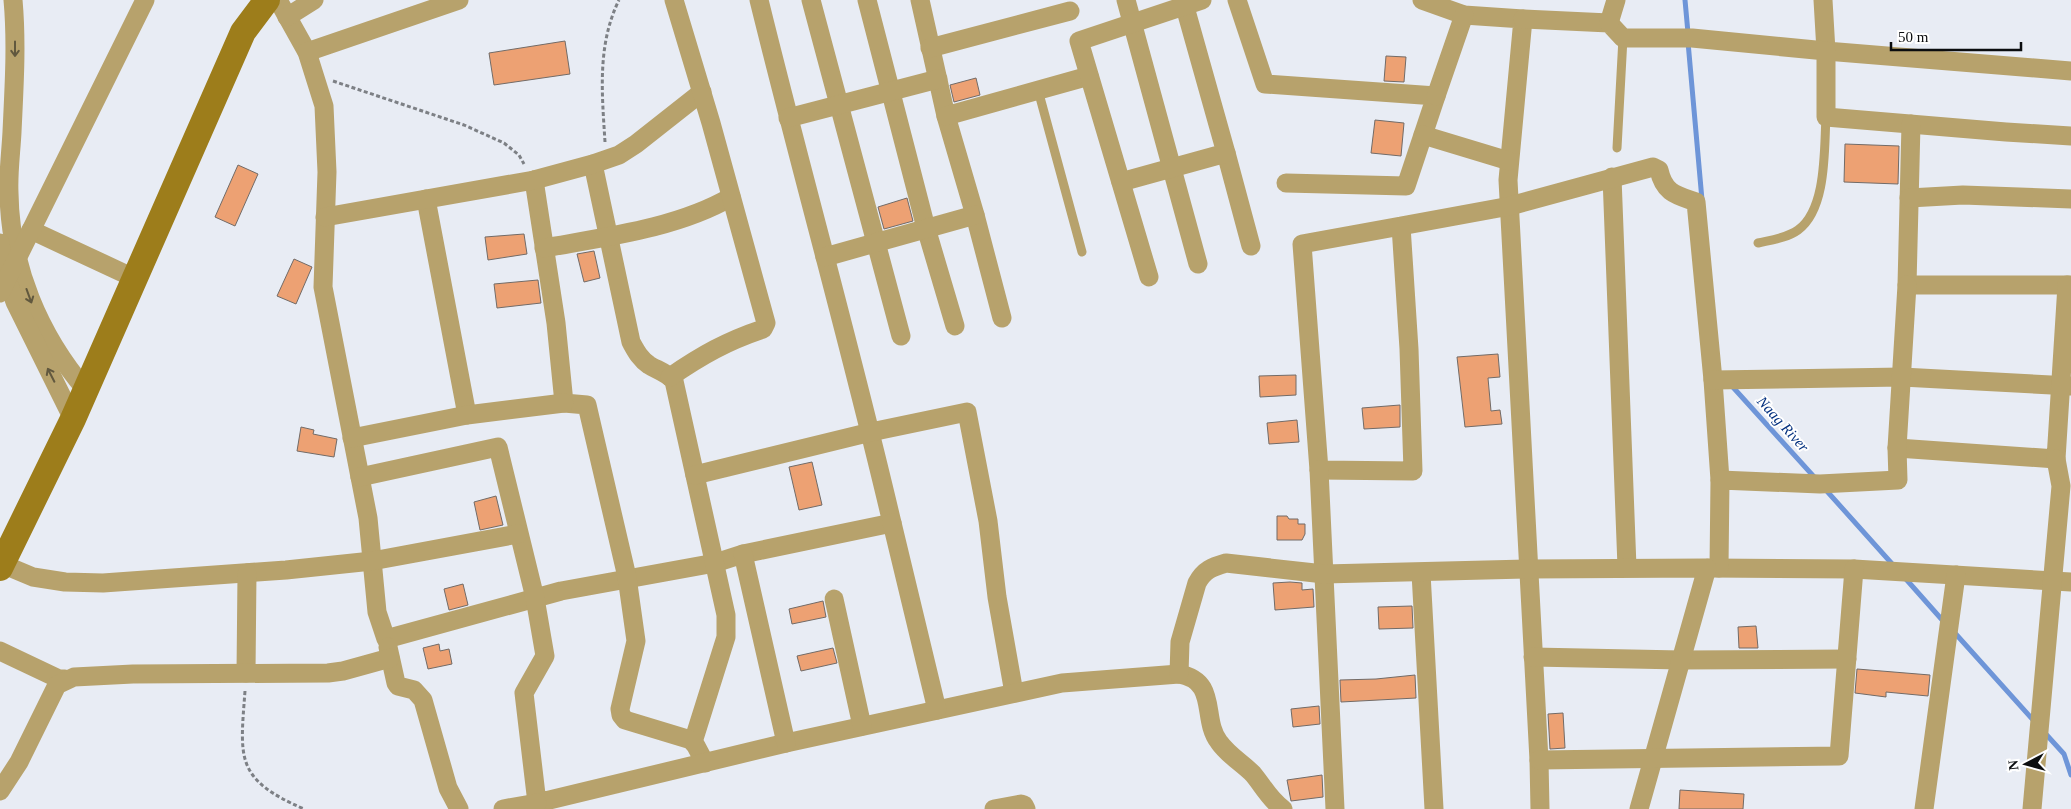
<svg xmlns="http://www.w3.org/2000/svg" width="2071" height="809" viewBox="0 0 2071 809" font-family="'Times New Roman',serif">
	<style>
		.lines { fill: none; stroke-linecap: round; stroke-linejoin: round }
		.stream { stroke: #6e95d8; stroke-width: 5 }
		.building { fill: #eda173; stroke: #726b67 }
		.path { stroke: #7d8085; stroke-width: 3; stroke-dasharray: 4 2.5; stroke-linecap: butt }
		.lane { stroke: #b7a26c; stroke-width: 9 }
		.street { stroke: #b7a26c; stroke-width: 19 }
		.secondary { stroke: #9d7d1b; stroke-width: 26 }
		.oneway { stroke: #61583e }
		.labels { text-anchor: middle; stroke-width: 4; stroke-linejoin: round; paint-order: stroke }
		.water-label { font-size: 15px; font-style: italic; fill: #04317f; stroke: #fff }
	</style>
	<rect width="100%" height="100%" fill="#e8ecf4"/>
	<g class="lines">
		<g class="stream">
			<path d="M1685,0l3,33"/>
			<path d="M1688,42l14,158"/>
			<path d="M1731,385l85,94"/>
			<path d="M1825,489l69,77"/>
			<path d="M1905,578l39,44"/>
			<path d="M1954,632l81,90"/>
			<path d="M2044,732l20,22 7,21"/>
		</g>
	</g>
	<g class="building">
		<path d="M565,41l5,33 -76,11 -5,-32z"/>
		<path d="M1386,56l20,1 -2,25 -20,-1z"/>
		<path d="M976,78l4,17 -26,7 -4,-17z"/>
		<path d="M1375,120l29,3 -3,33 -30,-3z"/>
		<path d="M1845,144l54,2 -1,38 -54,-2z"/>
		<path d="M238,165l20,9 -23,52 -20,-9z"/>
		<path d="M907,198l6,23 -29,8 -6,-22z"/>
		<path d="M524,234l3,20 -39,6 -3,-23z"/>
		<path d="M594,251l6,27 -16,4 -7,-28z"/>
		<path d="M294,259l18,8 -16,37 -19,-8z"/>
		<path d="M538,280l3,23 -44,5 -3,-24z"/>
		<path d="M1498,354l2,23 -12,1 3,33 9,-1 2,14 -37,3 -8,-70z"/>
		<path d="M1296,375v20l-36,2 -1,-21z"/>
		<path d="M1400,405v22l-36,2 -2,-21z"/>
		<path d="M1297,420l2,22 -30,2 -2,-21z"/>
		<path d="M301,427l13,3 -1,4 24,5 -3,18 -37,-6z"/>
		<path d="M812,462l10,43 -23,5 -10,-43z"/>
		<path d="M496,496l7,29 -23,5 -6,-28z"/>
		<path d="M1277,516h10l2,3h9v5h7v10l-3,6h-25z"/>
		<path d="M1290,582l12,1v7l11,-1 1,18 -39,3 -2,-27z"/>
		<path d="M463,584l5,21 -19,5 -5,-21z"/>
		<path d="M823,601l3,16 -34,7 -3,-15z"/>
		<path d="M1412,606l1,22 -34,1 -1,-22z"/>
		<path d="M1756,626l2,22h-19l-1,-21z"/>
		<path d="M439,644l1,7 9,-2 3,15 -24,5 -5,-21z"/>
		<path d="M833,648l4,15 -36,8 -4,-15z"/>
		<path d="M1857,669l73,6 -2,21 -42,-4v5l-31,-4z"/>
		<path d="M1415,675l1,23 -75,4 -1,-22 36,-1z"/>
		<path d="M1319,706l1,18 -27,3 -2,-18z"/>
		<path d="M1563,713l2,35 -15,1 -2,-35z"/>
		<path d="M1322,775l1,22 -32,4 -4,-21z"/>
		<path d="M1680,790l64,4 -1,15h-64z"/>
	</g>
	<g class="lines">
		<g class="path">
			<path d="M333,81l131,44 40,18 15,12 5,9"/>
			<path d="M605,142c-3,-49 -8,-97 14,-142"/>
			<path d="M245,691c-5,68 -10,88 59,118"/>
		</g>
		<g class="lane">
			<path d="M1038,90l44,162"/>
			<path d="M1617,148l6,-110"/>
			<path d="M1758,243c13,-3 29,-5 40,-13 29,-21 26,-81 28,-113"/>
		</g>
		<g class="street">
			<path d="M13,0c4,44 1,88 -1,132 -1,20 -4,41 -3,61 1,73 30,142 77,197"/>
			<path d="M278,0l29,52 17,54 3,66 -4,115 45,231 9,94 9,27 175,-48 154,-28 28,-9 149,-31c-41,-175 -90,-348 -133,-523"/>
			<path d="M811,0l90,336"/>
			<path d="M867,0l59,228 29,98"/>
			<path d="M920,0l26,116 29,99 27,103"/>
			<path d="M1126,0l72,264"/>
			<path d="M1237,0l28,84 171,12 -30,90 -120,-3"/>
			<path d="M1422,0l42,15 59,4 -15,161 31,580 1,49"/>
			<path d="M1823,0l3,51 245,20"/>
			<path d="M287,17l27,-17"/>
			<path d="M1523,19l86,4 14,15h69l134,13v66l180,15 65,4"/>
			<path d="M1609,23l7,-23"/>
			<path d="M930,48l140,-37"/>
			<path d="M307,52l152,-52"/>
			<path d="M1436,96l28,-81"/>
			<path d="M946,116l143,-40"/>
			<path d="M788,118l150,-39"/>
			<path d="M1911,124l-4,161h164"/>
			<path d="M1423,135l86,26"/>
			<path d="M1226,153l25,93"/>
			<path d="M593,164l38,178c5,9 9,17 18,23 8,5 19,8 25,16l52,234v22l-33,105"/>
			<path d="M1612,177l15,390"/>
			<path d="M534,180l22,143 8,80 23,2 40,172 9,64 -16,68 1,6 4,5 66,20 5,6 9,17"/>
			<path d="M1121,182l105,-29 -43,-153"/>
			<path d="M1909,198l54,-3 108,4"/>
			<path d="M426,199l41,216"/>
			<path d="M325,217l209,-37 59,-16 26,-9 17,-11 66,-52"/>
			<path d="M1401,226l-99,18 17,226 94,1 -4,-122 -8,-123 109,-20 143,-39 6,3c5,23 17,25 37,32l17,178 7,100"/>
			<path d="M31,230l105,49"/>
			<path d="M0,243l7,36 8,23 58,117"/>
			<path d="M544,248c61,-11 134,-20 187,-51"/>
			<path d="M825,257l150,-42"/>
			<path d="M1149,277l-70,-236 123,-41"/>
			<path d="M0,293l145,-293"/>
			<path d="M670,377c32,-22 57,-36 93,-48l3,-6 -55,-200 -37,-123"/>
			<path d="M1713,380l189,-3 169,9"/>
			<path d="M352,438l115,-23 97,-12"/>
			<path d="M1897,448l159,11 11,-174"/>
			<path d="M1319,470l16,339"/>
			<path d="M695,475l176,-43 96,-20 21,109 9,76 17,96"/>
			<path d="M360,477l138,-30 37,151 10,58 -21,37 13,110 249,-60 276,-60 117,-9c40,7 22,45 40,68 9,13 23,21 34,32 10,12 17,26 30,35"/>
			<path d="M892,523l45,187"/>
			<path d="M743,554l43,189"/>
			<path d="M2,564l31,13 32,5 38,1 183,-13 86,-9 146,-27"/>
			<path d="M1708,568l146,1 217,13"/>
			<path d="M1719,568l1,-88 100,4 78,-4 -1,-32 10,-163"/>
			<path d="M1421,573l13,236"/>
			<path d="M834,599l28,127"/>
			<path d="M388,647l8,36 2,3 16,4 9,10 25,88 11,21"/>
			<path d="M0,651l59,28h6"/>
			<path d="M1533,657l148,3 166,-1"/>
			<path d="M246,673l1,-100"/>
			<path d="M1179,674l1,-32 17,-59c7,-13 15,-16 29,-20l98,11 204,-5 179,-1 -68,241"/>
			<path d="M1539,760l300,-4 15,-187"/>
			<path d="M0,791l19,-29 38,-77 17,-8 59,-3 195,-1 15,-2 47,-13"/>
			<path d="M503,809l34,-6"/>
			<path d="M994,809l27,-5 3,1 2,4"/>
			<path d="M1924,809l32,-234"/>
			<path d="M2032,809l29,-323 -5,-27"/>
		</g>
		<path class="secondary" d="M0,568l73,-149 170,-387 24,-32"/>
	</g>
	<defs><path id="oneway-shaft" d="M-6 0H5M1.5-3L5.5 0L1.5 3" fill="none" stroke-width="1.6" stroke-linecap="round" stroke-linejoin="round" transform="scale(1.25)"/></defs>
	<g class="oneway">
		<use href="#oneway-shaft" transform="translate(15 49) rotate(90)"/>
		<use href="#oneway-shaft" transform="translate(29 296) rotate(70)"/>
		<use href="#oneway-shaft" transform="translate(51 375) rotate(-117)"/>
	</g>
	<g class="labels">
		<g class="water-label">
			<text transform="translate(1783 424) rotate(48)" y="5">Naag River</text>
		</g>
	</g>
	<g transform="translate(2026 764) rotate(264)" stroke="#ffffff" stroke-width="4" paint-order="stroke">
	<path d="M0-4L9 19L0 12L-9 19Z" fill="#0b0d0f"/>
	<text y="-8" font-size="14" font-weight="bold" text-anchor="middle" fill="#0b0d0f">N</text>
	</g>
	<path d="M1891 42v8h130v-8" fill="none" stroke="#0b0d0f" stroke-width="2.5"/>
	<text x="1898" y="42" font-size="15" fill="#0b0d0f" stroke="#ffffff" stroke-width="4" paint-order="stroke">50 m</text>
</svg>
